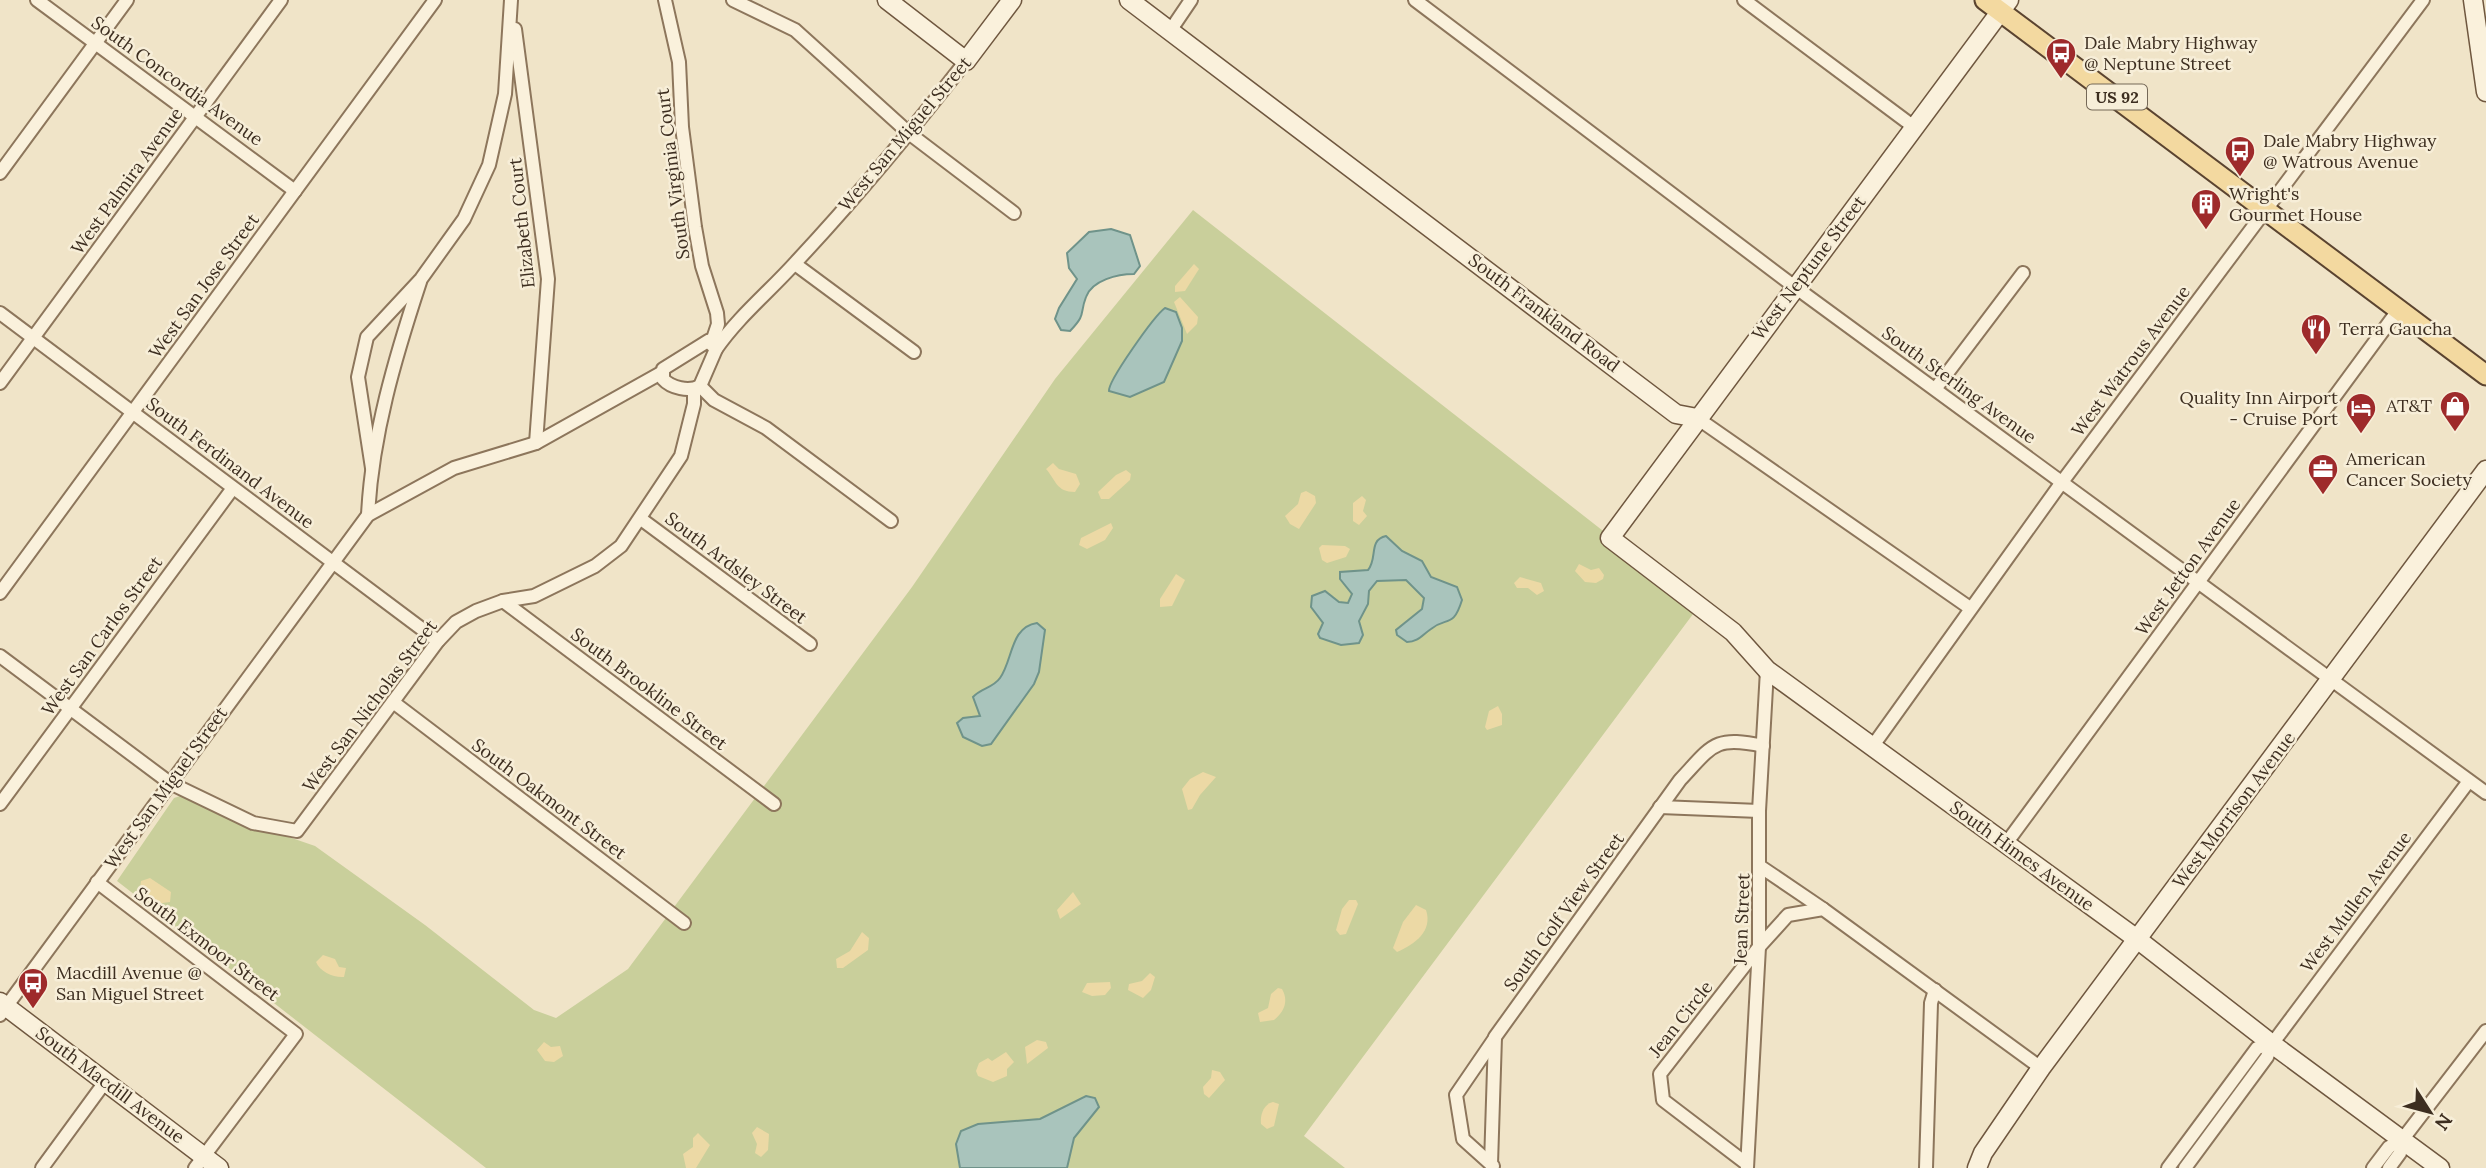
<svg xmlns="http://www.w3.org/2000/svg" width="2486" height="1168" viewBox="0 0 2486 1168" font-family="Lora,serif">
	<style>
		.green { fill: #c9cf9b }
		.sand { fill: #ecd9a5 }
		.water { fill: #a9c4bc; stroke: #6f938a; stroke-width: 2 }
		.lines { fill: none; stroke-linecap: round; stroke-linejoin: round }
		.street-casing { stroke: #8d765c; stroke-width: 16 }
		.secondary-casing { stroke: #6f573f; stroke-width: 21 }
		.primary-casing { stroke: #5b4430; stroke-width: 23 }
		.street { stroke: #faf1dc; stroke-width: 12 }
		.secondary { stroke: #faf1dc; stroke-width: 18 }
		.primary { stroke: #f3d9a0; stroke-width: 19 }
		.labels { text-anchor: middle; stroke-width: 5; stroke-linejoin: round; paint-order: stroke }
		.shield { fill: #f7eed8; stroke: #756857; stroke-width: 2 }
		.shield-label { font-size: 16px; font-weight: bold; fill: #3d2e20 }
		.poi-label { font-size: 18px; fill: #3d2e20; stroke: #f7eed8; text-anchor: start }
		.street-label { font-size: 18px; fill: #3d2e20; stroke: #f7eed8 }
	</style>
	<rect width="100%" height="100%" fill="#f0e4c8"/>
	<path class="green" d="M1193,210l506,396 -395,530 41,32h-859l-369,-287 57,-83 15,-5 33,21 93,32 110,79 109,85 22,8 72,-49 284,-382 143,-208z"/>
	<g class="sand">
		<path d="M1194,264l5,5 -14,22 -10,1v-6z"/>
		<path d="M1180,297l18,20 -1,7 -10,10 -13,-32z"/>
		<path d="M1053,463l6,6 17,5 4,10 -5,8c-19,0 -19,-12 -29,-23z"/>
		<path d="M1126,470l5,4 -1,6 -21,19h-8l-3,-7 18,-17z"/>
		<path d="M1306,491l9,5 1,7 -17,26 -9,-5 -5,-8 13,-12 3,-11z"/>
		<path d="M1362,496l4,4 -3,11 4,5 -8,9 -6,-4v-18z"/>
		<path d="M1111,523l2,5 -8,12 -18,9 -8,-4 2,-7z"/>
		<path d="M1322,545l23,1 5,3 -4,8 -19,6 -5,-3 -3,-12z"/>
		<path d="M1579,564l12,6 8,-2 5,7 -1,4 -7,4 -11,-1 -10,-11z"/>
		<path d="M1176,574l9,6 -13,26 -12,1v-8z"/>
		<path d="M1520,577l21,6 3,8 -7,4 -9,-7h-11l-3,-5z"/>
		<path d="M1498,706l4,8v11l-15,5 -2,-3 4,-16z"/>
		<path d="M1203,772l13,5 -16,18 -8,14 -4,1 -6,-21 8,-10z"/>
		<path d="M150,878l21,14 -1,10 -15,2 -6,-6 -2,-8 -7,-1 1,-8z"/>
		<path d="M1073,892l8,12 -21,15 -3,-9z"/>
		<path d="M1349,900h7l2,4 -12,30 -6,1 -4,-5 6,-21z"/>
		<path d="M1416,905l10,5c7,21 -11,34 -29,42l-4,-4 10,-26z"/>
		<path d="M862,932l7,6 -1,12 -25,18h-6l-1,-9 14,-8z"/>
		<path d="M323,955l12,4 4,8 7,1 -2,9c-10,1 -24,-5 -28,-15z"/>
		<path d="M1150,973l5,4 -4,13 -8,8 -15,-8 1,-6 13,-3z"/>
		<path d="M1110,982l1,6 -6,7 -13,1 -10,-4 5,-9z"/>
		<path d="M1278,988l4,1c7,12 2,23 -8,31l-14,2 -2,-9 10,-5 3,-14z"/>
		<path d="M1037,1040l9,2 2,6 -21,16 -2,-17z"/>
		<path d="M544,1042l7,5 9,-1 3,10 -9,6 -9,-1 -8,-11z"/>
		<path d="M1006,1052l8,10 -7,7v7l-14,6 -15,-6 -2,-5 3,-8 9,-5 4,3z"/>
		<path d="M1212,1070l8,2 5,8 -16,18 -5,-4 -1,-7 8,-9z"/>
		<path d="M1273,1102l6,2 -5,22 -7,3 -6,-5c-1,-10 3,-20 12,-22z"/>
		<path d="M757,1127l12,7 -1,16 -7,7 -6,-4 2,-9 -5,-11z"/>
		<path d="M698,1133l12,12 -14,23h-10l-3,-14 10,-7v-9z"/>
	</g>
	<g class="water">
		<path d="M1111,229l19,6 10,31 -6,8c-16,0 -42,6 -48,23 -7,18 1,16 -16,34l-9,-1 -6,-11 4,-11 18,-29 -8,-11 -2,-15 22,-21z"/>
		<path d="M1165,308l11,4 6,16v13l-18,41 -34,15 -21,-6c-1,-10 45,-75 56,-83z"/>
		<path d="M1386,536l16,15 20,10 9,16 26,10 5,13c-9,29 -15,16 -31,29 -9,6 -13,13 -24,13l-10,-7 -1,-5 26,-21 2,-11 -18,-18 -29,1 -8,10 -1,13 -9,17 4,14 -4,8 -18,2 -21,-7 -2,-4 5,-11 -12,-16 1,-11 13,-5 14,11 9,1 4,-9 -12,-15v-7l28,-2c10,-12 0,-30 18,-34z"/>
		<path d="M1037,623l8,7 -6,42 -5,12 -43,60 -9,2 -19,-9 -6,-14 6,-5 17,-2 -7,-19c8,-9 20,-9 27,-19 13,-18 10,-51 37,-55z"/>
		<path d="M1086,1096l9,2 4,9 -25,31 -7,30h-107l-4,-24 5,-13 17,-7 62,-5z"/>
	</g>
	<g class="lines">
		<g class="street-casing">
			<g id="street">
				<path d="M37,0l258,191"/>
				<path d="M665,0l14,62 3,65 13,100 7,39 15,47 1,11 -6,18"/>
				<path d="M733,0l62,30 115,104 104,79"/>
				<path d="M1415,0l380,287 691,506"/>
				<path d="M1744,0l170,127"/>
				<path d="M515,29l33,250 -12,164"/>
				<path d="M1170,31l21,-31"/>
				<path d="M0,173l127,-173"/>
				<path d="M795,264l119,88"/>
				<path d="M0,313l438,328"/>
				<path d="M708,341l8,8 -16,37c-11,6 -29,2 -37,-7v-10z"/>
				<path d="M716,349c23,-33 53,-57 80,-87 60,-64 116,-132 170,-201"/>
				<path d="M0,383l281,-383"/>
				<path d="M700,386l14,14 52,28 125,93"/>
				<path d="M1936,388l87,-115"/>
				<path d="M1697,418l273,190"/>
				<path d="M372,468l-14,-91 9,-40 54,-58 43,-60 25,-54 16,-71 6,-94"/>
				<path d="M368,515c4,-80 27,-157 52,-233"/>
				<path d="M641,519l169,125"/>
				<path d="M0,593l435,-593"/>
				<path d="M503,601l271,203"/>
				<path d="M0,656l170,127 83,40 44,8 141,-190 18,-19 20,-11 27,-10 31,-5 61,-30 26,-20 60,-90 13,-52v-15"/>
				<path d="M393,702l291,221"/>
				<path d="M1872,747l190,-265 361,-482"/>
				<path d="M0,804l233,-316"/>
				<path d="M1660,807l99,4"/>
				<path d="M2005,845l394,-536"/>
				<path d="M1761,867l62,42"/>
				<path d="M97,882l199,152 -101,134"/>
				<path d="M0,1015l368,-500 86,-47 82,-25 125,-70"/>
				<path d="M1491,1164l4,-127 185,-257c32,-34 34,-45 83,-34"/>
				<path d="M1747,1164l-84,-64 -3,-26 99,-127 29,-32 35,-6 218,159"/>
				<path d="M1493,1166l-30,-27 -7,-44 39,-57"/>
				<path d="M42,1168l63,-86"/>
				<path d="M1747,1168l12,-221v-136l8,-141"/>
				<path d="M1926,1168l5,-165 4,-13"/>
				<path d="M2168,1168l89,-120 15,-4"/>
				<path d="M2185,1168l82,-111 5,-13 197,-263"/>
				<path d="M2373,1168l16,-21 13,-7 84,-109"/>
				<path d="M2389,1168l11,-15 2,-13"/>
			</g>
		</g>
		<g class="secondary-casing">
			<g id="secondary">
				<path d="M887,0l79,61 46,-61"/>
				<path d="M1129,0l547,414 21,4"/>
				<path d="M2009,0l-399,538 123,94 34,38 370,269 135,105 168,124"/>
				<path d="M2473,0l13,92"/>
				<path d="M0,1002l219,166"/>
				<path d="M1977,1168l6,-15 58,-85 445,-598"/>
			</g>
		</g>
		<g class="primary-casing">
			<path id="primary" d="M1985,0l501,375"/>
		</g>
		<use href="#street" class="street"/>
		<use href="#secondary" class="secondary"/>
		<use href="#primary" class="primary"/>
	</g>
	<defs>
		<g id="bus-pin" transform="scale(1.575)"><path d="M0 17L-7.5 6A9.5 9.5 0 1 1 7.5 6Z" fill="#9e2a2b" stroke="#f7eed8"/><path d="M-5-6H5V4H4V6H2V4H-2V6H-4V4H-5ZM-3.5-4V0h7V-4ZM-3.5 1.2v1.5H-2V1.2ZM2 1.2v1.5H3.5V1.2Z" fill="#fff"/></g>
		<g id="building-pin" transform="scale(1.575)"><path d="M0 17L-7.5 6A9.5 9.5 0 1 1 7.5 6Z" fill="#9e2a2b" stroke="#f7eed8"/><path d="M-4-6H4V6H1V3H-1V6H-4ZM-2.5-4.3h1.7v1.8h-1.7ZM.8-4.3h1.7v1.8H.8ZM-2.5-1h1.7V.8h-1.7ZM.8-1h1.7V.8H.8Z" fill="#fff"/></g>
		<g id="restaurant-pin" transform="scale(1.575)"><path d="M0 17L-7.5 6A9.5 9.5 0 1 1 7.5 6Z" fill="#9e2a2b" stroke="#f7eed8"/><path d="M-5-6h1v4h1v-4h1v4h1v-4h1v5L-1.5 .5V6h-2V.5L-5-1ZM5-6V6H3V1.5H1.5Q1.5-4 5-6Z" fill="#fff"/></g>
		<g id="shop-pin" transform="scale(1.575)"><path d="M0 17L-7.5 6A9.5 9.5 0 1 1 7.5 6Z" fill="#9e2a2b" stroke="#f7eed8"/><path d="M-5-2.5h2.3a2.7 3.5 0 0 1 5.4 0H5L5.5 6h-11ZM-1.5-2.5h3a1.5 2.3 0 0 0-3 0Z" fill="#fff"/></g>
		<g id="hotel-pin" transform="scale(1.575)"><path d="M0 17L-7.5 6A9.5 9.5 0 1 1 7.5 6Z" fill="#9e2a2b" stroke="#f7eed8"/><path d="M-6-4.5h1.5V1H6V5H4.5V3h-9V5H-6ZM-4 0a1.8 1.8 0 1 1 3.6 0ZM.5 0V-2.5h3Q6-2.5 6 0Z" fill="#fff"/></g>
		<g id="office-pin" transform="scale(1.575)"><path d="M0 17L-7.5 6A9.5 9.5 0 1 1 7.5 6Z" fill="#9e2a2b" stroke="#f7eed8"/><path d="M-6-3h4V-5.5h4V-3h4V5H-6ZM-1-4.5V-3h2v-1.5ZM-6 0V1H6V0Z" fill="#fff"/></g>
	</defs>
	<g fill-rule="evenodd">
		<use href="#bus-pin" x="2061" y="53"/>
		<use href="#bus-pin" x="2240" y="151"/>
		<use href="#building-pin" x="2206" y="204"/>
		<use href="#restaurant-pin" x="2316" y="329"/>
		<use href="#shop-pin" x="2455" y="406"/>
		<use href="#hotel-pin" x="2361" y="408"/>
		<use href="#office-pin" x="2323" y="469"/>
		<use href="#bus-pin" x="33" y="983"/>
	</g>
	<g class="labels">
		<rect class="shield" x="2087" y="84.5" width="60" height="25" rx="5"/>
		<g class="shield-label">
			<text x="2117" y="103">US 92</text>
		</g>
		<g class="poi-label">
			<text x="2084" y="49">Dale Mabry Highway<tspan x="2084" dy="21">@ Neptune Street</tspan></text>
			<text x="2263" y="147">Dale Mabry Highway<tspan x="2263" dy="21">@ Watrous Avenue</tspan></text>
			<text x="2229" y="200">Wright's<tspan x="2229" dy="21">Gourmet House</tspan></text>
			<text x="2339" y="335">Terra Gaucha</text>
			<text x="2338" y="404" text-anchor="end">Quality Inn Airport<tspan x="2338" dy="21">- Cruise Port</tspan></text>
			<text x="2432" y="412" text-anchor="end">AT&amp;T</text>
			<text x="2346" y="465">American<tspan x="2346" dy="21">Cancer Society</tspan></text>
			<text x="56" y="979">Macdill Avenue @<tspan x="56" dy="21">San Miguel Street</tspan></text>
		</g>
		<g class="street-label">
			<text transform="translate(177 81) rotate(36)" y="6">South Concordia Avenue</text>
			<text transform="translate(905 134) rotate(-50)" y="6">West San Miguel Street</text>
			<text transform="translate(673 174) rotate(-97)" y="6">South Virginia Court</text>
			<text transform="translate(127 181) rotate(-54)" y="6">West Palmira Avenue</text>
			<text transform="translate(522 223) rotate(-96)" y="6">Elizabeth Court</text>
			<text transform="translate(1809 268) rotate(-53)" y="6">West Neptune Street</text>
			<text transform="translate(204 286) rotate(-54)" y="6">West San Jose Street</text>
			<text transform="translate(1544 313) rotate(37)" y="6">South Frankland Road</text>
			<text transform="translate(2131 361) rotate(-53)" y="6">West Watrous Avenue</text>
			<text transform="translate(1959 385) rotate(36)" y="6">South Sterling Avenue</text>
			<text transform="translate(230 463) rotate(37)" y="6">South Ferdinand Avenue</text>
			<text transform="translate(2188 567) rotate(-54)" y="6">West Jetton Avenue</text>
			<text transform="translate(736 568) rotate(37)" y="6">South Ardsley Street</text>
			<text transform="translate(102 636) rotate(-54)" y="6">West San Carlos Street</text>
			<text transform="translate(649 689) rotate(37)" y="6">South Brookline Street</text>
			<text transform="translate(370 706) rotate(-53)" y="6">West San Nicholas Street</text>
			<text transform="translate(166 788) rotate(-54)" y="6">West San Miguel Street</text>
			<text transform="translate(549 799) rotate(37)" y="6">South Oakmont Street</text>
			<text transform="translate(2234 810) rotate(-53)" y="6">West Morrison Avenue</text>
			<text transform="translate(2022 856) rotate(36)" y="6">South Himes Avenue</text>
			<text transform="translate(2356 902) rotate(-53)" y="6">West Mullen Avenue</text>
			<text transform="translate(1564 912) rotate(-54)" y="6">South Golf View Street</text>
			<text transform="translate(1742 919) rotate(-88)" y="6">Jean Street</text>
			<text transform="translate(207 944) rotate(37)" y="6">South Exmoor Street</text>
			<text transform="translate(1681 1019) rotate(-52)" y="6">Jean Circle</text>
			<text transform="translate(110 1085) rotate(37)" y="6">South Macdill Avenue</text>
		</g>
	</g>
	<g transform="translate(2430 1112) rotate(126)" stroke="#f7eed8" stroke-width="5" paint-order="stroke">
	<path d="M0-5L12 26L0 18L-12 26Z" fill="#3d2e20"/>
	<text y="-10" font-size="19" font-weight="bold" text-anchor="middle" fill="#3d2e20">N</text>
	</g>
</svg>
